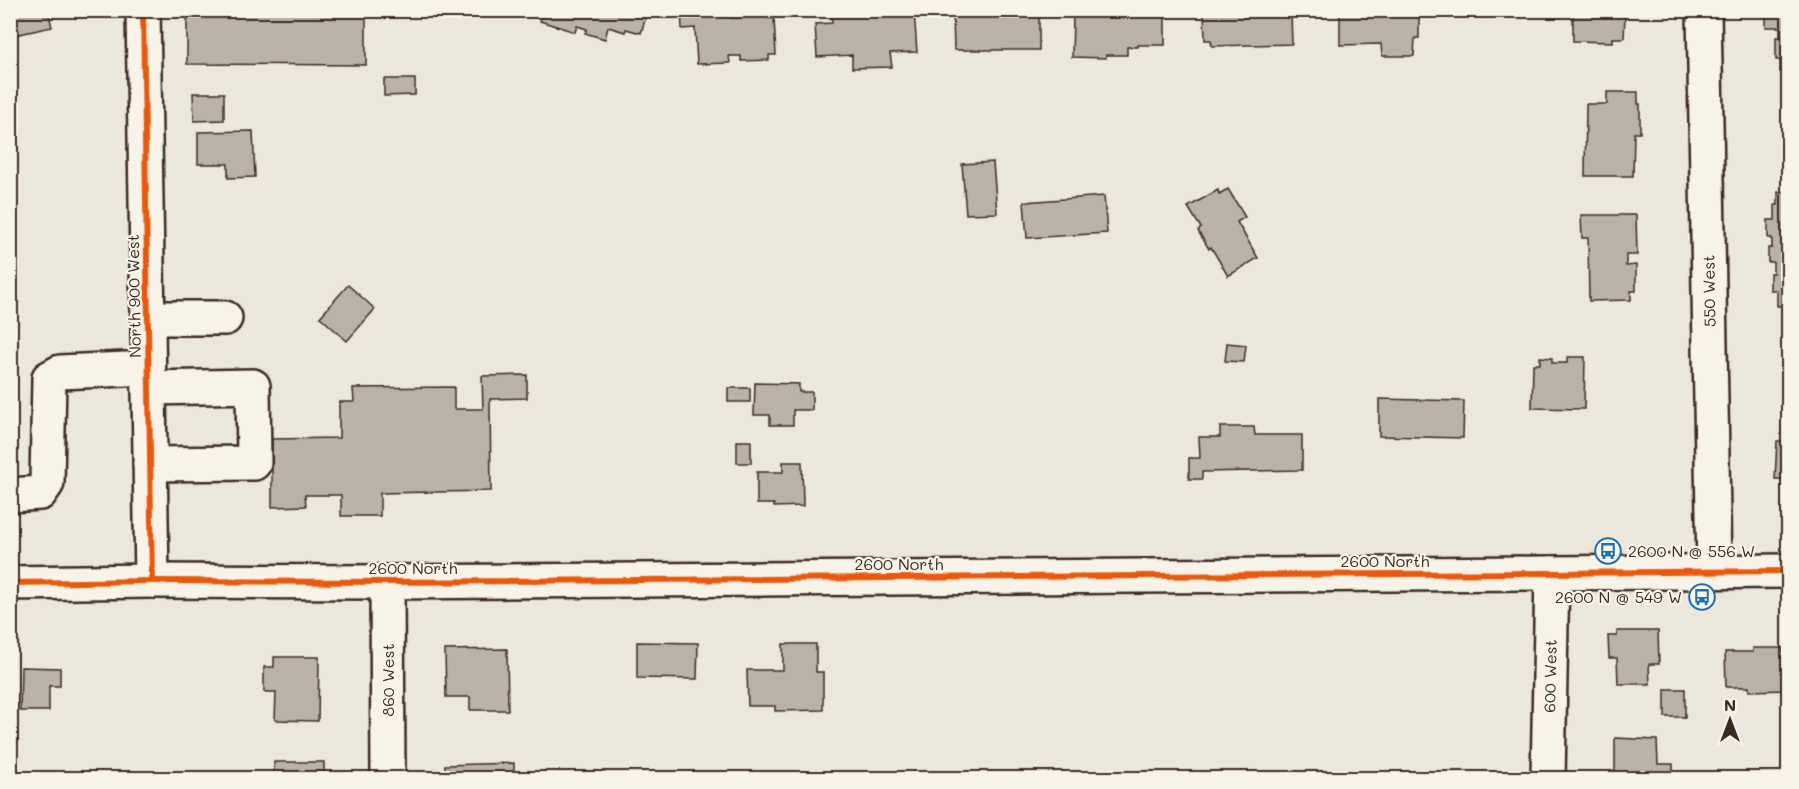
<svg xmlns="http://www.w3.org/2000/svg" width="1799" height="789" viewBox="0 0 1799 789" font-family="Mali,sans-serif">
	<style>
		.building { fill: #bab2a7; stroke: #3b2a1e; stroke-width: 1.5 }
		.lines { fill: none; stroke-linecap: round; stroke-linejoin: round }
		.minor-casing { stroke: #3b2a1e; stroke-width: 38 }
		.minor { stroke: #f7f3e8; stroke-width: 33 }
		.cycleway-casing { stroke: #f7f3e8; stroke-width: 10 }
		.cycleway { stroke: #e8590c; stroke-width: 6 }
		.labels { text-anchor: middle; stroke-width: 4.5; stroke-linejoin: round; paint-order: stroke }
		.street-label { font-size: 16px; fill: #3b2a1e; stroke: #f7f3e8 }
		.poi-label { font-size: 16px; fill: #3b2a1e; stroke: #f7f3e8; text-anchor: start }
	</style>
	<rect width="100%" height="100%" fill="#ece7dc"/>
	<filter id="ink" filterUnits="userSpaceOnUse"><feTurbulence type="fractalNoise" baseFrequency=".0167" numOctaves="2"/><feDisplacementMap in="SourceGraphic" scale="12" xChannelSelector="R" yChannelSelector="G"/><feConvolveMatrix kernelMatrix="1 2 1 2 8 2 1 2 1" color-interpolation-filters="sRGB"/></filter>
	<g filter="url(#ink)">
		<g class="building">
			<path d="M10,10h38l4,17 -42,9z"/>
			<path d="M187,10h179v55l-179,-1z"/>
			<path d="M543,10h105l-7,23 -15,-4 -1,3 -17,-5 -3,12 -20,-6 2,-4 -10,-3 -2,6 -35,-11z"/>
			<path d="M681,10h50v8l37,-2v2h6l2,37h-7v5l-28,1v-5h-12l1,7 -33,1 -2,-36 -13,1z"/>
			<path d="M831,10h32v2h9v-2h28v2l14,-1 3,41 -27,1 2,14 -40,1v-13l-35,2 -2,-33 17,-1z"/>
			<path d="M967,10h72v40h-85l-1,-35h15z"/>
			<path d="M1077,10h73l-1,5h16v30h-27v2h-11v8h-21v3l-34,-1 1,-41 4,1z"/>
			<path d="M1210,10h65v2h16l1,32 -80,2 -1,-6h-6l-1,-28z"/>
			<path d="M1340,10h79v28h-4l-1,18h-32l-1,-12 -41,1z"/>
			<path d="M1573,10h62l-1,4h-9l-1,24h-11v4l-40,-1z"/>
			<path d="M1766,10h22v62h-8v-12h-4v-23h4v-10h-14z"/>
			<path d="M384,79h31v16l-31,1z"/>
			<path d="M1607,92h31v12h2v29h-6l-1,43h-48l1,-72h21z"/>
			<path d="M193,93h31v27l-30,1z"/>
			<path d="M253,131l2,46 -27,1v-14h-30v-32z"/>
			<path d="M993,162l4,51 -31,1 -4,-50z"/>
			<path d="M1228,189l17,28 -8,5 21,36 -30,18 -17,-29 -2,2 -11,-18 3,-3 -13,-21 30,-17 1,4z"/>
			<path d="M1778,192h10v114h-11v-16h-7v-17h3v-11h-5v-14h4v-10h-4v-18h7v-15h3z"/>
			<path d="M1104,196l3,37 -80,5 -3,-36z"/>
			<path d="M1581,215h55l1,40h-11v11l10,-1v26h-5v9l-42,1 -1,-63h-6z"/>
			<path d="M348,285l27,24 -28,32 -27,-24z"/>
			<path d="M1227,343l19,2 -2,17 -19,-1z"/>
			<path d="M1540,357l12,1v5h15v-6h18l-1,52 -52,-1 1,-44h7z"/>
			<path d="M527,375v23l-37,1 1,92 -111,2v23h-39v-21h-36l1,11 -34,1v-68l67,-1v-36h15l-1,-14 101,-1v22h29l-1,-33z"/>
			<path d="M755,383l44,1v8h13v18h-19v15h-23v-10h-16z"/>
			<rect x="728" y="388" width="22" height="14"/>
			<path d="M1379,399l85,2 -1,37 -84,-2z"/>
			<path d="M1220,427h34l1,8h47v35l-100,2v7h-13v-21h11l-1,-21h21z"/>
			<rect x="737" y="441" width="14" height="22"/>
			<path d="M1777,441h11v38h-13z"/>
			<path d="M783,462h19l1,44 -29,1v-3h-17v-32h26z"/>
			<path d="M1617,631h41l1,33h-10l1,20h-32l-1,-26h-8l-1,-22h9z"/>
			<path d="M637,642l61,1 -1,36 -60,-1z"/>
			<path d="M783,644h33v28h7v38l-48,1v-5h-27l-1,-36h36z"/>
			<path d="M1753,648h30v4h5v44v-6l-39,1v-4h-23l-1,-35h28z"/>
			<path d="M507,649l1,61h-38v-13h-24l-1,-47z"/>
			<path d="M274,657h45l-1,64 -43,-1 1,-28h-12v-25h10z"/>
			<path d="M21,667l39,1v18h-11v25h-29z"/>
			<rect x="1665" y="689" width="20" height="28"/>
			<path d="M1615,738l42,2 1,24h15v14h-58z"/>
			<rect x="274" y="762" width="50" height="16"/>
			<path d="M514,763v15h-69v-13z"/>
		</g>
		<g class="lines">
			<g class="minor-casing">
				<g id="minor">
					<path d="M143,10l9,571"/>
					<path d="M1704,10l10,561"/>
					<path d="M148,318h77"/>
					<path d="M149,388l104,-2 1,77 -104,1"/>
					<path d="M10,495l30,-2 7,-10 2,-105 11,-6 88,-4"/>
					<path d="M387,582l1,196"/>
					<path d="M10,583l142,-2 235,1 1401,-11"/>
					<path d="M1548,778l4,-205"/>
				</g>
			</g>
			<use href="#minor" class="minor"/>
			<g class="cycleway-casing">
				<g id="cycleway">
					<path d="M143,10l9,571"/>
					<path d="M10,583l142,-2 235,1 1401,-11"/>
				</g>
			</g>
			<use href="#cycleway" class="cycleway"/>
		</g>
	</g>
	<defs>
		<g id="bus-ring" transform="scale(1.35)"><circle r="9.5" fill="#f7f3e8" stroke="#1f6fb2" stroke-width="1.5"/><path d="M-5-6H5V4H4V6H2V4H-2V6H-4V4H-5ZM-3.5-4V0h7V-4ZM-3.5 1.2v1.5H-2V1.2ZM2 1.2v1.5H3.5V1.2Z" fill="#1f6fb2"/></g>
	</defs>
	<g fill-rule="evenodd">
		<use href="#bus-ring" x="1608" y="551"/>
		<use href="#bus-ring" x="1702" y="597"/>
	</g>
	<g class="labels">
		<g class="street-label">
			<text transform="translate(1709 291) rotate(-91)" y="6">550 West</text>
			<text transform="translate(134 296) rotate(-91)" y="6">North 900 West</text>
			<text x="1385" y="567">2600 North</text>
			<text x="899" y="570">2600 North</text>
			<text x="413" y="574">2600 North</text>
			<text transform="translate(1550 676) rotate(-89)" y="6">600 West</text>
			<text transform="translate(388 680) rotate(-90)" y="6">860 West</text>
		</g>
		<g class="poi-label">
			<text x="1628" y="557">2600 N @ 556 W</text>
			<text x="1682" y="603" text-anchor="end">2600 N @ 549 W</text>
		</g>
	</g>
	<rect width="1799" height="789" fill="none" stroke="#f7f3e8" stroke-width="36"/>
	<rect x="18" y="18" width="1763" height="753" fill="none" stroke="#3b2a1e" stroke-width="2" filter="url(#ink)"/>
	<g transform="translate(1730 720)" stroke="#f7f3e8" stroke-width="4.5" paint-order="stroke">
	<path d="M0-4.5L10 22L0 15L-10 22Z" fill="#3b2a1e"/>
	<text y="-9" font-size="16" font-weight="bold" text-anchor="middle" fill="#3b2a1e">N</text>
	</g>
</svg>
